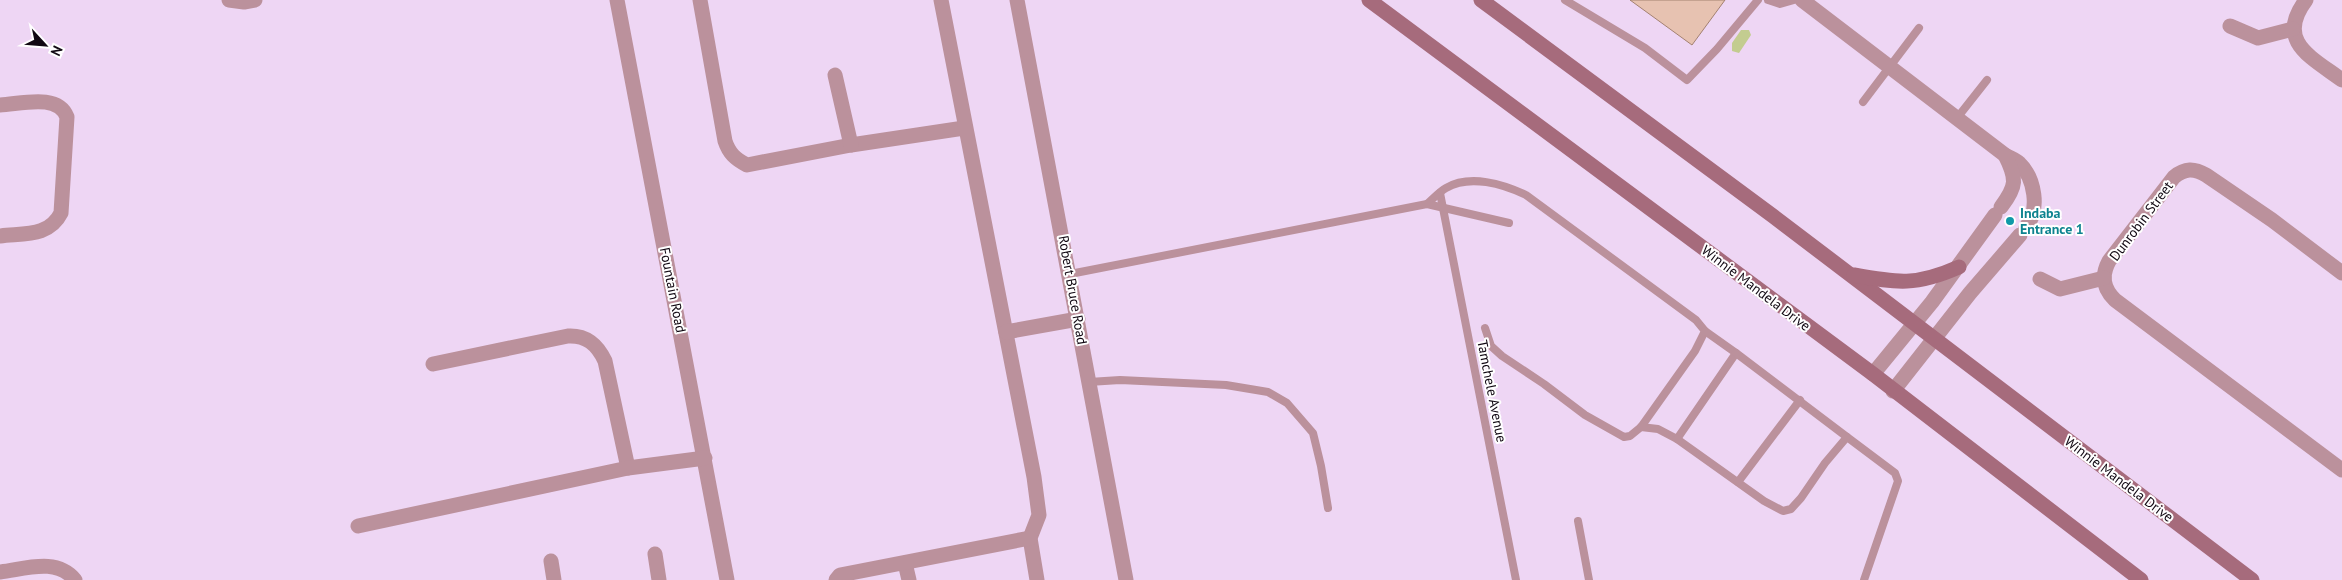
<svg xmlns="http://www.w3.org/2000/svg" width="2342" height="580" viewBox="0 0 2342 580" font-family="'PT Sans',sans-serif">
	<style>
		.green { fill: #c3cc90 }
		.building { fill: #e7c2b1; stroke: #a38171 }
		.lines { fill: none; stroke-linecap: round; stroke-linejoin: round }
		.service { stroke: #bb919c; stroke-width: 8 }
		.minor { stroke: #bb919c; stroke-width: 15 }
		.secondary { stroke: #a66b7c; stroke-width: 15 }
		.culture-dot { fill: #0f9aa8; stroke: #fff; stroke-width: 2 }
		.labels { text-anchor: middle; stroke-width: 4; stroke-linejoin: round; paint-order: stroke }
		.culture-label { font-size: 14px; font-weight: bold; fill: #0d838f; stroke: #fff; text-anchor: start }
		.street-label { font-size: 14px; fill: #100812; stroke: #fff }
	</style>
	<rect width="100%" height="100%" fill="#eed6f4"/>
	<path class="green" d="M1741,30h8l2,5 -12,18 -7,-2v-8z"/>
	<path class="building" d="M1630,0h95l-33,45z"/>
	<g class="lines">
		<g class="service">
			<path d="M1565,0l80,48 42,32 30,-31 41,-49"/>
			<path d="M1768,0l12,4 14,-4"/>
			<path d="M1863,102l56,-74"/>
			<path d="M1957,118l30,-38"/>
			<path d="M1440,193l76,387"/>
			<path d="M1427,204c6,-5 12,-12 19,-16 24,-14 57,-4 80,7l170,125 9,11 -10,20 -54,76 -11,9 -6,1 -39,-22 -41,-31 -42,-28 -11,-10 -6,-18"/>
			<path d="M1070,274l357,-70 82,19"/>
			<path d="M1089,382l31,-2 106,5 42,7 19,11 26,30 8,33 7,42"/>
			<path d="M1641,427l17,2 19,10 59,-86 -31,-22"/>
			<path d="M1847,437l48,36 3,8 -34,99"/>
			<path d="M1677,439l87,62 19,10 8,-2 10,-11 24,-35 22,-26 -111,-84"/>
			<path d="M1738,482l62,-82"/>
			<path d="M1578,521l11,59"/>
		</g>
		<g class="minor">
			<path d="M229,0l15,2 11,-2"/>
			<path d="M617,0l110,580"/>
			<path d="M700,0l25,141c4,12 10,18 22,24l104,-20 113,-17"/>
			<path d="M941,0l93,477 5,38 -9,23 7,42"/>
			<path d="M1017,0l109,580"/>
			<path d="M1802,0l203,155c5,3 11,5 14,8 16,15 21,47 7,64"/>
			<path d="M2306,0c-31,41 5,57 36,80"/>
			<path d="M2230,26l28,12 35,-9"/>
			<path d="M835,75l16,70"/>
			<path d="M0,105c21,-1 58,-12 67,12l-6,96c-12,24 -37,20 -61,23"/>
			<path d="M2001,207c16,-21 16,-28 4,-52"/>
			<path d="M2342,273l-70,-53 -66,-45c-12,-7 -21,-7 -32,2l-65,84c-8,15 -6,27 6,39l227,170"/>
			<path d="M2040,279l20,10 44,-11"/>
			<path d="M1006,332l72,-13"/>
			<path d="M433,364l135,-28c18,-1 29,8 37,25l23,107"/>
			<path d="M1873,374l59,-72 63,-87"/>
			<path d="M1893,391l77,-98 50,-58"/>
			<path d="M358,526l270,-58 77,-10"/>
			<path d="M655,554l4,26"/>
			<path d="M551,561l3,19"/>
			<path d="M905,563l4,17"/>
			<path d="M0,572c25,-3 57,-15 75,8"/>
			<path d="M836,580l4,-5 190,-37"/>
		</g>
		<g class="secondary">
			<path d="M1369,0l504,374 268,206"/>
			<path d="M1481,0l292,216 479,364"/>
			<path d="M1854,275c44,8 62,11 105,-8"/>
		</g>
	</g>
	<circle class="culture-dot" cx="2010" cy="221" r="5"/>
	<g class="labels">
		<g class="culture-label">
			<text x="2020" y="218">Indaba<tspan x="2020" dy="16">Entrance 1</tspan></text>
		</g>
		<g class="street-label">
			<text transform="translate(2141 221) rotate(-53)" y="5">Dunrobin Street</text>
			<text transform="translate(1756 288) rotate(37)" y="5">Winnie Mandela Drive</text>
			<text transform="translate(673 290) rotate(79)" y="5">Fountain Road</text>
			<text transform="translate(1073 290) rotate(80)" y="5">Robert Bruce Road</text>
			<text transform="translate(1492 391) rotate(79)" y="5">Tamchele Avenue</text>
			<text transform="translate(2119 479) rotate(37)" y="5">Winnie Mandela Drive</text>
		</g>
	</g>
	<g transform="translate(45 45) rotate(116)" stroke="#ffffff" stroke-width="4" paint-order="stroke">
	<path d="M0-4L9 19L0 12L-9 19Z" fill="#100812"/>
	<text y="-8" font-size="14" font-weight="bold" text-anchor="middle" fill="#100812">N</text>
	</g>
</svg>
